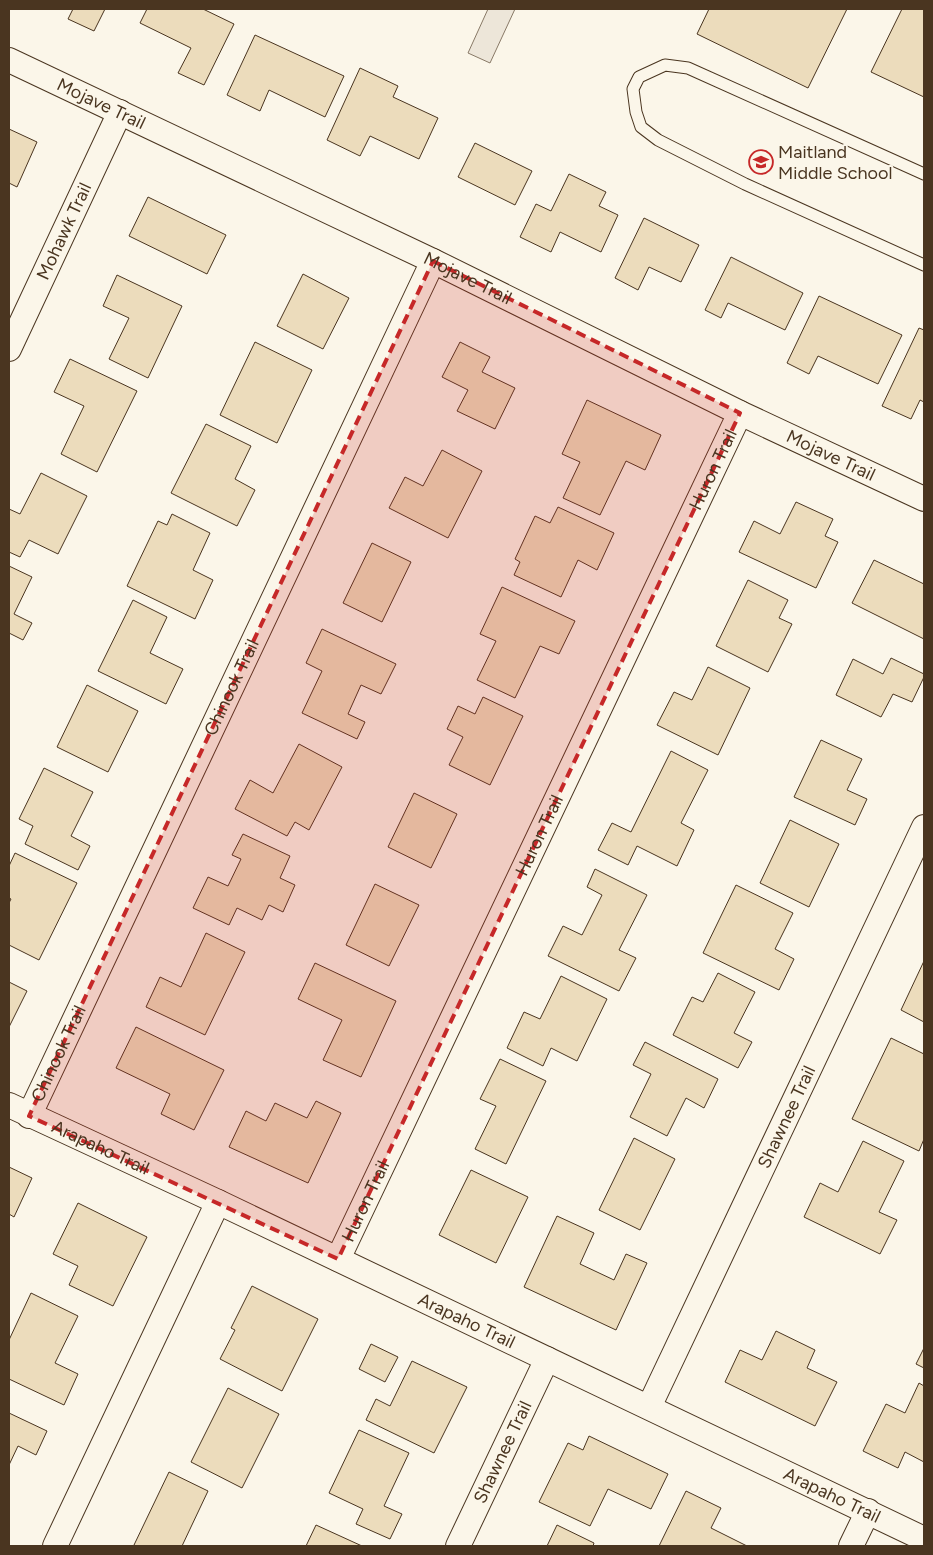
<svg xmlns="http://www.w3.org/2000/svg" width="933" height="1555" viewBox="0 0 933 1555" font-family="Figtree,sans-serif">
	<style>
		.green { fill: #ede6d9; stroke: #887966 }
		.building { fill: #ecdcbc; stroke: #4a3520 }
		.lines { fill: none; stroke-linecap: round; stroke-linejoin: round }
		.service-casing { stroke: #4a3520; stroke-width: 13 }
		.minor-casing { stroke: #4a3520; stroke-width: 26 }
		.service { stroke: #fbf6e9; stroke-width: 11 }
		.minor { stroke: #fbf6e9; stroke-width: 24 }
		.marked { fill: #c62828; fill-opacity: 0.2; stroke: #c62828; stroke-width: 4; stroke-dasharray: 10 6; stroke-linejoin: round }
		.labels { text-anchor: middle; stroke-width: 4; stroke-linejoin: round; paint-order: stroke }
		.street-label { font-size: 18px; fill: #4a3520; stroke: #fbf6e9 }
		.poi-label { font-size: 18px; fill: #4a3520; stroke: #fbf6e9; text-anchor: start }
	</style>
	<rect width="100%" height="100%" fill="#fbf6e9"/>
	<path class="green" d="M488,9h27l-25,54 -22,-10z"/>
	<g class="building">
		<path d="M73,9h32l-11,22 -26,-12z"/>
		<path d="M147,9h56l31,15 -30,61 -26,-12 13,-25 -51,-25z"/>
		<path d="M709,9h138l-39,79 -111,-54z"/>
		<path d="M902,9h22v88l-53,-25z"/>
		<path d="M255,35l89,41 -19,41 -56,-27 -9,21 -33,-16z"/>
		<path d="M360,68l38,18 -5,11 45,21 -19,41 -49,-23 -10,20 -33,-16z"/>
		<path d="M9,129l28,13 -20,45 -8,-4z"/>
		<path d="M475,143l57,28 -17,34 -57,-28z"/>
		<path d="M569,174l37,18 -7,14 19,9 -17,37 -41,-20 -9,20 -31,-15 16,-33 15,7z"/>
		<path d="M148,197l78,38 -19,39 -78,-38z"/>
		<path d="M644,218l55,27 -18,37 -32,-15 -11,23 -23,-12z"/>
		<path d="M731,257l72,36 -18,37 -57,-27 -7,15 -16,-8z"/>
		<path d="M303,274l46,24 -26,51 -46,-23z"/>
		<path d="M117,275l65,31 -34,72 -39,-19 20,-41 -26,-12z"/>
		<path d="M819,296l83,39 -24,49 -60,-28 -9,18 -22,-11z"/>
		<path d="M919,328l5,2v72l-4,-2 -9,19 -29,-13z"/>
		<path d="M255,342l57,28 -35,73 -57,-28z"/>
		<path d="M460,342l30,15 -8,15 33,16 -20,41 -38,-18 11,-21 -26,-13z"/>
		<path d="M70,359l67,32 -40,81 -36,-18 23,-48 -30,-14z"/>
		<path d="M587,400l74,35 -16,35 -19,-9 -26,54 -37,-17 17,-36 -18,-8z"/>
		<path d="M206,424l45,22 -16,33 20,11 -18,36 -66,-33z"/>
		<path d="M442,450l40,21 -34,67 -59,-30 16,-31 18,9z"/>
		<path d="M41,473l46,23 -29,58 -29,-14 -9,17 -11,-5v-43l11,5z"/>
		<path d="M796,502l37,17 -8,17 13,6 -22,46 -77,-36 15,-31 26,13z"/>
		<path d="M558,507l56,26 -17,37 -19,-10 -17,37 -47,-22 6,-13 -5,-3 20,-43 15,7z"/>
		<path d="M172,514l38,19 -17,37 20,10 -18,39 -68,-33 31,-65 9,4z"/>
		<path d="M372,543l39,19 -29,60 -39,-19z"/>
		<path d="M874,560l50,24v55l-72,-36z"/>
		<path d="M9,566l23,11 -18,37 18,9 -9,17 -14,-7z"/>
		<path d="M748,580l40,20 -9,18 13,6 -24,48 -52,-26z"/>
		<path d="M502,587l73,34 -16,33 -19,-8 -25,52 -38,-18 19,-39 -16,-7z"/>
		<path d="M133,600l34,17 -17,36 33,16 -17,35 -68,-33z"/>
		<path d="M322,629l74,35 -15,30 -20,-9 -13,29 17,8 -8,17 -55,-26 20,-42 -16,-8z"/>
		<path d="M891,658l33,16v3l-12,25 -19,-8 -12,23 -45,-22 17,-36 30,15z"/>
		<path d="M708,667l42,21 -32,67 -61,-30 17,-33 18,8z"/>
		<path d="M87,685l51,26 -30,61 -51,-25z"/>
		<path d="M483,697l40,19 -33,69 -41,-20 14,-28 -16,-8 11,-23 17,8z"/>
		<path d="M821,740l41,19 -15,31 20,9 -12,26 -61,-28z"/>
		<path d="M299,744l43,23 -33,63 -14,-8 -8,14 -52,-27 15,-29 23,13z"/>
		<path d="M671,751l37,19 -27,53 13,7 -17,36 -40,-20 -9,19 -30,-15 14,-27 19,9z"/>
		<path d="M44,768l49,24 -22,44 19,10 -12,24 -53,-26 8,-18 -14,-7z"/>
		<path d="M414,793l43,21 -26,54 -43,-21z"/>
		<path d="M790,820l49,24 -30,63 -49,-24z"/>
		<path d="M243,834l47,22 -10,22 15,7 -12,27 -14,-7 -7,15 -25,-12 -8,17 -36,-17 15,-31 20,9 13,-27 -9,-4z"/>
		<path d="M15,853l62,30 -38,77 -30,-15v-42l2,-4 -2,-1v-32z"/>
		<path d="M595,869l52,26 -28,55 17,8 -17,33 -71,-35 15,-30 19,9 20,-40 -15,-8z"/>
		<path d="M375,884l44,21 -30,61 -43,-21z"/>
		<path d="M736,885l57,28 -18,36 19,10 -15,31 -76,-37z"/>
		<path d="M206,933l39,19 -40,83 -59,-28 14,-30 21,10z"/>
		<path d="M924,961v61l-23,-12z"/>
		<path d="M315,963l81,38 -35,76 -38,-17 19,-40 -44,-21z"/>
		<path d="M718,973l37,19 -21,41 18,9 -14,26 -65,-33 19,-38 11,5z"/>
		<path d="M561,976l46,23 -30,62 -26,-13 -8,18 -36,-18 17,-36 16,7z"/>
		<path d="M9,982l18,9 -18,36z"/>
		<path d="M136,1027l88,43 -30,60 -33,-16 9,-20 -54,-26z"/>
		<path d="M891,1038l33,16v85l-5,12 -67,-32z"/>
		<path d="M645,1042l73,37 -14,29 -18,-10 -19,38 -37,-19 21,-43 -18,-9z"/>
		<path d="M500,1059l46,22 -40,83 -31,-15 21,-43 -16,-7z"/>
		<path d="M316,1101l25,12 -33,70 -79,-36 17,-36 20,10 9,-18 32,15z"/>
		<path d="M634,1138l41,21 -35,71 -41,-20z"/>
		<path d="M863,1141l41,20 -25,51 18,8 -17,34 -76,-37 16,-34 18,9z"/>
		<path d="M9,1167l23,11 -18,39 -5,-3z"/>
		<path d="M471,1170l57,27 -32,66 -57,-28z"/>
		<path d="M78,1203l69,34 -34,69 -44,-21 9,-19 -25,-12z"/>
		<path d="M557,1216l37,17 -14,31 34,16 12,-26 21,9 -31,67 -92,-43z"/>
		<path d="M252,1286l66,33 -36,72 -62,-32 15,-29 -4,-2z"/>
		<path d="M31,1293l47,23 -23,47 23,11 -14,31 -55,-26v-39z"/>
		<path d="M776,1331l39,19 -8,18 30,14 -22,44 -90,-44 15,-32 22,10z"/>
		<path d="M371,1344l27,13 -13,25 -26,-13z"/>
		<path d="M924,1348v20l-8,-4z"/>
		<path d="M412,1361l55,26 -33,66 -68,-33 10,-21 14,7z"/>
		<path d="M919,1383l5,3v76l-19,-10 -7,16 -35,-17 23,-47 19,9z"/>
		<path d="M228,1388l51,26 -37,74 -51,-26z"/>
		<path d="M9,1413l38,18 -11,24 -18,-9 -9,19z"/>
		<path d="M359,1430l50,23 -25,53 18,8 -12,25 -34,-15 7,-15 -34,-16z"/>
		<path d="M589,1436l79,38 -17,35 -43,-20 -18,37 -51,-24 29,-59 15,7z"/>
		<path d="M169,1472l39,19 -26,55h-46l-2,-1z"/>
		<path d="M686,1491l35,17 -10,20 36,18h-88z"/>
		<path d="M316,1525l46,21h-56z"/>
		<path d="M557,1525l37,18 -1,3h-46z"/>
	</g>
	<g class="lines">
		<g class="service-casing">
			<path id="service" d="M924,174l-236,-106 -23,-3 -26,12 -6,12 3,23 5,15 17,13 87,44 179,81"/>
		</g>
		<g class="minor-casing">
			<g id="minor">
				<path id="s1" d="M9,60l424,201 307,152 184,86"/>
				<path id="s2" d="M9,349l111,-237"/>
				<path id="s3" d="M9,1105l209,97 706,337"/>
				<path id="s4" d="M29,1116l404,-855"/>
				<path id="s5" d="M338,1259l402,-846"/>
				<path id="s6" d="M649,1407l275,-580"/>
				<path d="M55,1546l163,-344"/>
				<path id="s7" d="M458,1546l89,-187"/>
				<path d="M851,1546l17,-35"/>
			</g>
		</g>
		<use href="#service" class="service"/>
		<use href="#minor" class="minor"/>
	</g>
	<path class="marked" d="M433,261l307,152 -402,846 -309,-143z"/>
	<defs>
		<g id="school-ring" transform="scale(1.25)"><circle r="9.5" fill="#fbf6e9" stroke="#c62828" stroke-width="1.5"/><path d="M0-5L7-2L0 1L-7-2ZM-4 1L0 2.5L4 1V4Q0 6-4 4Z" fill="#c62828"/></g>
	</defs>
	<g fill-rule="evenodd">
		<use href="#school-ring" x="761" y="162"/>
	</g>
	<g class="labels">
		<g class="street-label">
			<text dy="6" stroke="none"><textPath href="#s1" startOffset="102">Mojave Trail</textPath></text>
			<text dy="6" stroke="none"><textPath href="#s2" startOffset="130">Mohawk Trail</textPath></text>
			<text dy="6" stroke="none"><textPath href="#s1" startOffset="508">Mojave Trail</textPath></text>
			<text dy="6" stroke="none"><textPath href="#s1" startOffset="912">Mojave Trail</textPath></text>
			<text dy="6" stroke="none"><textPath href="#s5" startOffset="874">Huron Trail</textPath></text>
			<text dy="6" stroke="none"><textPath href="#s4" startOffset="474">Chinook Trail</textPath></text>
			<text dy="6" stroke="none"><textPath href="#s5" startOffset="469">Huron Trail</textPath></text>
			<text dy="6" stroke="none"><textPath href="#s4" startOffset="69">Chinook Trail</textPath></text>
			<text dy="6" stroke="none"><textPath href="#s6" startOffset="321">Shawnee Trail</textPath></text>
			<text dy="6" stroke="none"><textPath href="#s3" startOffset="101">Arapaho Trail</textPath></text>
			<text dy="6" stroke="none"><textPath href="#s5" startOffset="64">Huron Trail</textPath></text>
			<text dy="6" stroke="none"><textPath href="#s3" startOffset="506">Arapaho Trail</textPath></text>
			<text dy="6" stroke="none"><textPath href="#s7" startOffset="104">Shawnee Trail</textPath></text>
			<text dy="6" stroke="none"><textPath href="#s3" startOffset="911">Arapaho Trail</textPath></text>
		</g>
		<g class="poi-label">
			<text x="778" y="158">Maitland<tspan x="778" dy="21">Middle School</tspan></text>
		</g>
	</g>
	<rect width="933" height="1555" fill="none" stroke="#4a3520" stroke-width="20"/>
</svg>
